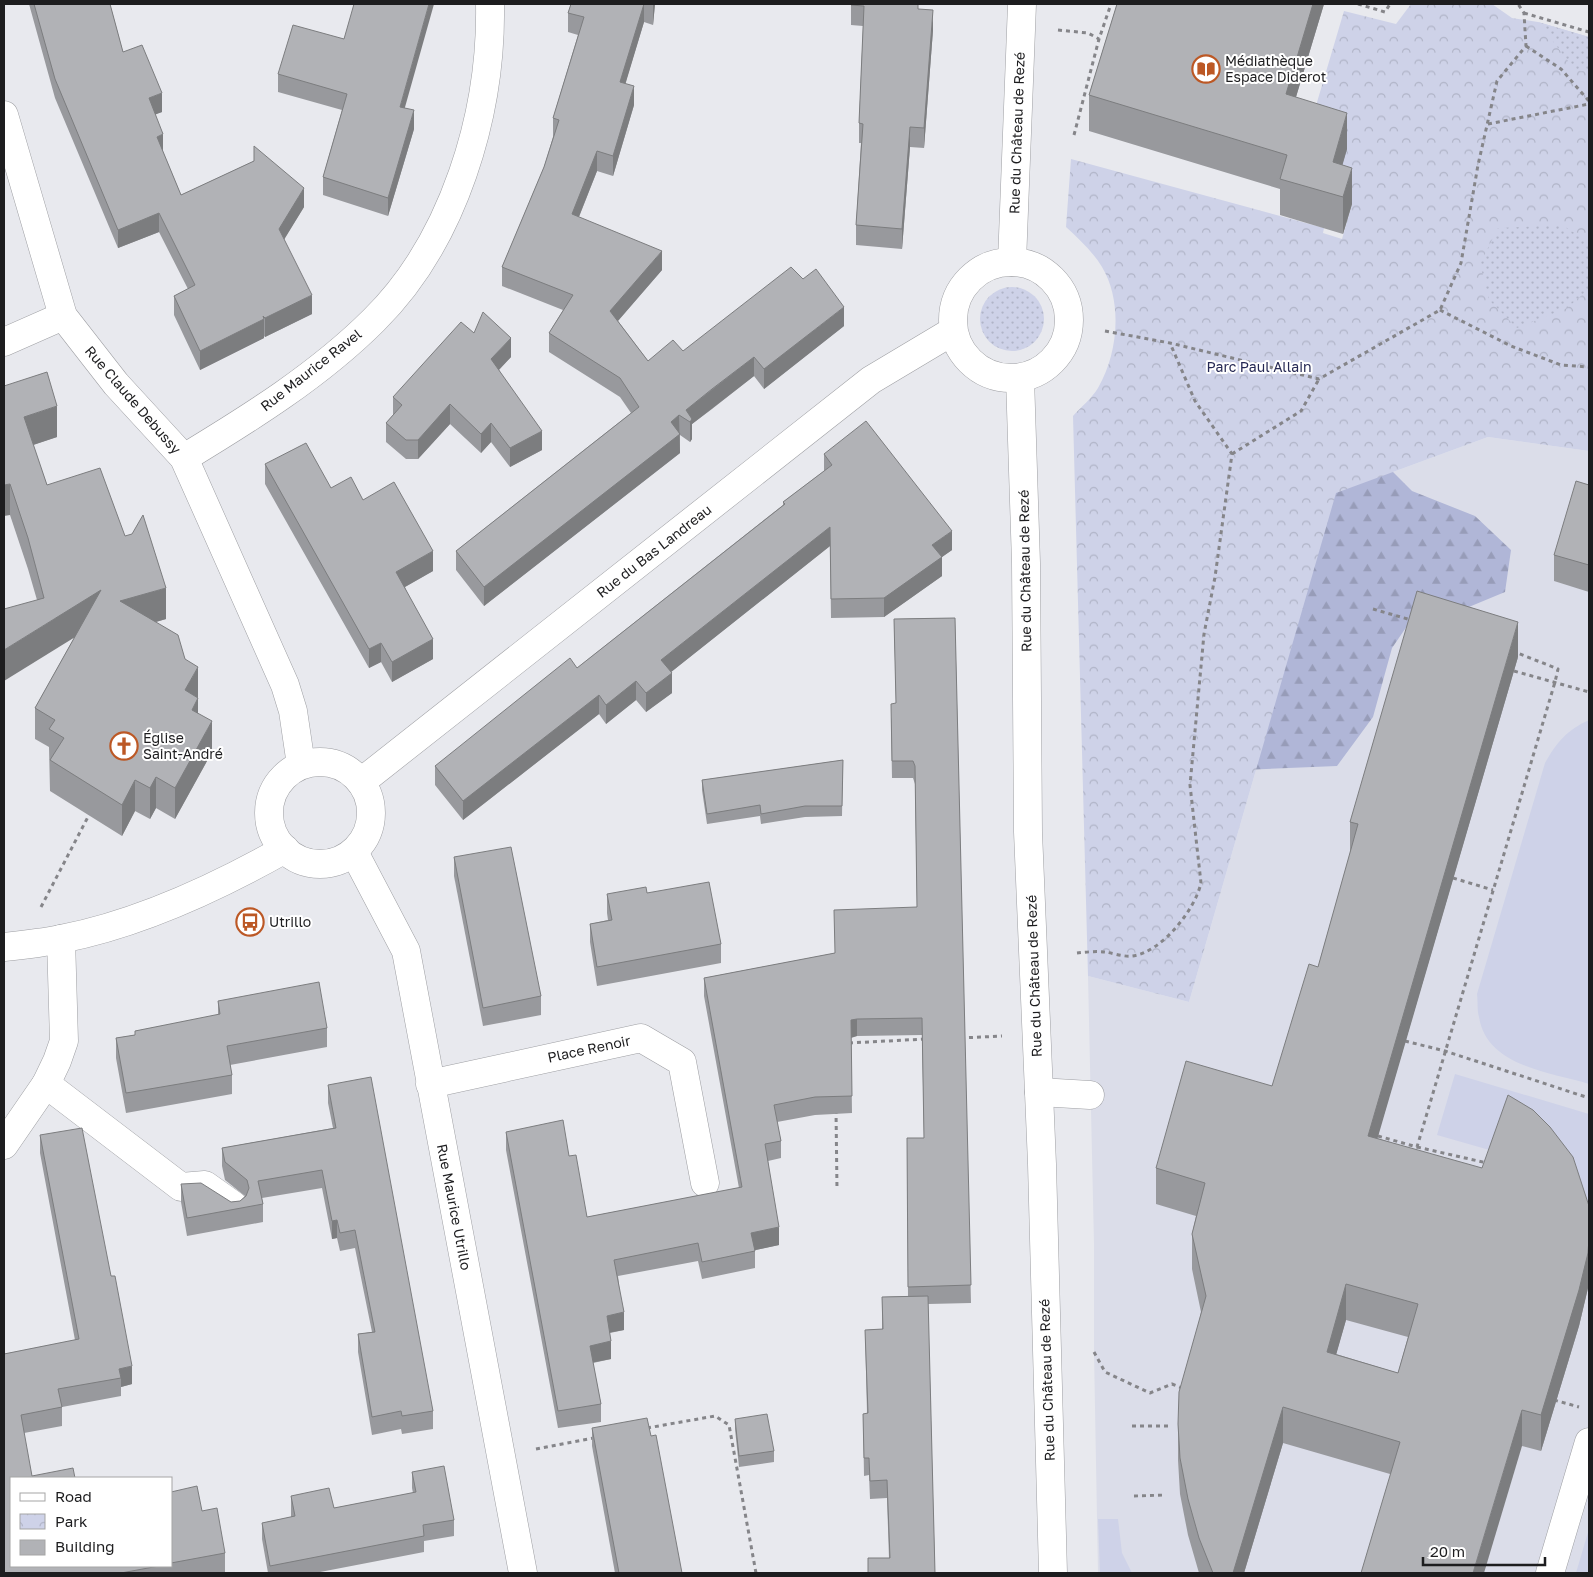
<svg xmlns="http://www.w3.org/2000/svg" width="1593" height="1577" viewBox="0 0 1593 1577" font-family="'Golos Text',sans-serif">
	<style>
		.built { fill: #dbdde9 }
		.grass { fill: #ced2e8 }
		.forest { fill: url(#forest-firs) }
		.park { fill: url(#park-crowns) }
		.garden { fill: url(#garden-dots) }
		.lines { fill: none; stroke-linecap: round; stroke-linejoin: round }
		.minor-casing { stroke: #9e9fa3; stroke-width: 29 }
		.path { stroke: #858589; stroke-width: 3; stroke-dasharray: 4 4; stroke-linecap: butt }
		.minor { stroke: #fff; stroke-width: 28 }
		.wall { fill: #98999d; fill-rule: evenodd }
		.shaded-wall { fill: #7c7d7f }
		.building { fill: #b1b2b6; stroke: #7c7d7f; fill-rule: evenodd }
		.labels { text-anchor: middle; stroke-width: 4; stroke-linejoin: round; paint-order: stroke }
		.poi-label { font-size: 14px; fill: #1d1d1f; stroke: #fff; text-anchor: start }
		.street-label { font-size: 14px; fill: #1d1d1f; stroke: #fff }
		.park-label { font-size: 14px; fill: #262954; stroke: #fff }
	</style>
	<defs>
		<pattern id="forest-firs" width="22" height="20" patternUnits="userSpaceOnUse" patternTransform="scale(1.25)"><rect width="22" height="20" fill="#b0b6d7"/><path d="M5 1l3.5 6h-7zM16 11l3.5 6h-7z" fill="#979cb8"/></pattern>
		<pattern id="park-crowns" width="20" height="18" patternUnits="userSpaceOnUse" patternTransform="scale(1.25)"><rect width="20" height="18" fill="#ced2e8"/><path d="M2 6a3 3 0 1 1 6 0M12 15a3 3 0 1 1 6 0" fill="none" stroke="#b0b4c7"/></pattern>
		<pattern id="garden-dots" width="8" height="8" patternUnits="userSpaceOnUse" patternTransform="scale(1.25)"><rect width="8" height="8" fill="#ced2e8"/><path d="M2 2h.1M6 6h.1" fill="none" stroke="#b0b4c7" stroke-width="1.8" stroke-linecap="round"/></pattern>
	</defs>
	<rect width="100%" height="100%" fill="#e8e9ee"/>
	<path class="built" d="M1488,437l101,14v1122h-491l-4,-221v-108l-6,-268 101,26 147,-509z"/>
	<g class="grass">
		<path d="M1589,720v364c-38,-12 -102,-17 -110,-67 -2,-7 -1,-15 -2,-23l68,-231c12,-21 22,-33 44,-43z"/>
		<path d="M1455,1074l134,40v128l-89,-89 -63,-18z"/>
		<path d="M1098,1519h20l4,34 10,20h-32z"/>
		<path d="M1589,1529v44h-13z"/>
	</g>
	<path class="forest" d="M1111,396l264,58 37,37 63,25 36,34 -6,42 -41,17 -46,1 -26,38 -19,69 -36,49 -94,4z"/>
	<path class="park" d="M1411,4h81l20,14 26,4 51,15v414l-101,-14 -152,56 -147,509 -101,-26 -15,-560c8,-9 19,-18 25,-28 20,-34 25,-86 4,-121 -9,-15 -23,-28 -36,-40l5,-68 253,69 -1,5 19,6 10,-35 -45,-68 37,-125 52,13z"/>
	<g class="garden">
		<path d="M1538,22l51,15v35l-14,-2z"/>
		<path d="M1562,225l27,17v47l-22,19 -50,20 -28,-28 -9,-36 18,-36z"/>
		<circle cx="1012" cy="319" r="32"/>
	</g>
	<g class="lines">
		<g class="minor-casing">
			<g id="minor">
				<path d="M4,115l59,201 53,68 68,74 101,227 8,26 8,54"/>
				<circle cx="1011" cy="320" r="58"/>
				<path d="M1012,262l10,-258"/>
				<path d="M4,342l59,-26"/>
				<path d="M1020,378l6,185 2,269 14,332 11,409"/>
				<path d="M184,458c66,-40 135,-83 190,-138 80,-79 118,-206 116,-316"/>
				<circle cx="320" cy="813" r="51"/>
				<path d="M361,782l510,-402 82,-49"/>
				<path d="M354,852l52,99 117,622"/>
				<path d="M4,947c19,-2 38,-4 57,-8 78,-15 155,-51 224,-90"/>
				<path d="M46,1084l135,103 24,-2 28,20"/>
				<path d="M430,1084l211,-46 41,24 23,121"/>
				<path d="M1039,1092l51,3"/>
				<path d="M4,1145l42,-61 11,-23 7,-20 -3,-102"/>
				<path d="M1550,1573l39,-131"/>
			</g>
		</g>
		<g class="path">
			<path d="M1358,4l27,8 5,-8"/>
			<path d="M1524,13l65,19"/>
			<path d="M1058,30l30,3 11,6"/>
			<path d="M1526,46l35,23 28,32"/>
			<path d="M1488,124l101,-20"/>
			<path d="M1074,135l25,-96 12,-35"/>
			<path d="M1440,310l71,36 50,19 28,2"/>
			<path d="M1105,331l65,12 149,36 121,-69 21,-47 17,-98 19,-84 29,-35 -2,-33 -6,-9"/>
			<path d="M1232,454l69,-43 18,-32"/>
			<path d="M1373,609l38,11"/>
			<path d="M1514,671l75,21"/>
			<path d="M1453,878l40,12"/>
			<path d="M41,907l49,-94"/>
			<path d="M1077,953c9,-1 19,-2 28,-1 8,1 18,5 27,4 29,-3 63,-46 69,-73l-11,-98 14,-151 11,-57 17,-123 -37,-53 -25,-58"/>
			<path d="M961,1038l41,-2"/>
			<path d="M1405,1041l40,10 144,47"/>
			<path d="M849,1043l76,-4"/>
			<path d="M836,1110l1,80"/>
			<path d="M1378,1136l39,11 138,-465 3,-13 -43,-17"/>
			<path d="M1417,1147l70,16"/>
			<path d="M1094,1352l11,20 45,21 22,-9 10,4"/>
			<path d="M1554,1400l25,7"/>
			<path d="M1132,1426h37"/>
			<path d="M647,1428l68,-12 14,9 27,148"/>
			<path d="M536,1449l58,-11"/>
			<path d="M1134,1496l32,-1"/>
		</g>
		<use href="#minor" class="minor"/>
	</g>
	<g class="wall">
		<path d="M29,4h81l13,48 39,60 -7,2 8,38 18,43 73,-34v-15l50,61 -20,32 28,75 -47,23 -1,-1v2l-64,32 -26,-55v-19l14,-7 -29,-57 -41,16 -63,-150z"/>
		<path d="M571,4h84l-2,21 -9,-3 -19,62 9,21 -21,71 -16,-5 -18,46 83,53 -44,51 30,40 35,-10 161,-25 -80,63 -10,-13 -42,33 -20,15v15l-2,3 -10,-7v18l-196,153 -28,-36v-19l175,-138 -11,-16 -71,-45v-19l14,-23 -61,-24v-19l42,-100 9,-30v-19l25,-83 -10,-3v-19z"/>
		<path d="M851,4l68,6 14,20 -9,118 -14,-1 -8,102 -46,-4v-20l5,-82h-2v-20l4,-97 -12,-1z"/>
		<path d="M1117,4h207l-28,93 51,52 -5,16 10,39 -9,30 -63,-19v-26l-191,-58v-36z"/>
		<path d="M278,74l127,34 9,21 -26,87 -65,-21v-18l19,-67 -64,-18z"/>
		<path d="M474,333l37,24 -12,13 43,80 -32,17 -19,-25 -10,11 -31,-29 -32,35h-12l-20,-17v-19l7,-8v-18z"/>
		<path d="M4,386l53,51 -24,8 14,40 78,51 41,83 -10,3 42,75v17l14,38 -37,67 -19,-11 -6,11 -15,-8 -13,25 -72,-45 -1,-44 -14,-8v-31l39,-70 -37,-38 -9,-31 -18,-54z"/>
		<path d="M824,454l128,96 -10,7v19l-58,41 -53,1 -1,-72 -159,126 1,21 -26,19 -10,-12 -30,24 -7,-10 -136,106 -28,-35v-19l142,-98 206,-163v-3l41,-31z"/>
		<path d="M265,464l66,24 32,12 70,71 -28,16 28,72 -41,23 -11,-20 -12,6 -104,-184z"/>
		<path d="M1589,485v107l-35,-11v-26z"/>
		<path d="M955,618l16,685 -43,1 7,269 -46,-15 -2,-60 -17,1 -1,-24 -5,1 -1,-62 4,-1 -2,-83 17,-1v-32l26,-1 -1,-158h17l-2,-103 -65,1 -6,1 1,76 -37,2 -38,7 4,19v17l-13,3 11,84 -24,5v18l-53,11 -4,-18 -80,15 6,54 -14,3 1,26 -18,4 8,41v18l-43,6 -52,-278v-18l63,24 18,61 152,-29 -35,-192v-18l131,-25 82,-46 -2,-123 -2,-6h-21l-1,-57 5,-18 -2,-84z"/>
		<path d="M1518,657l-141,481 212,68v68l-1,14 -9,38 -38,125 -19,-5 -132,28 -107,-31 -39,130h-45l-11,-38 -8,-41 -2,-34v-36l23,-112 -9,-43v-35l4,-18 -40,-12v-36l116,-82 46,-119 32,-112v-33zM1346,1320l62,17 -10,36 -62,-19z"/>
		<path d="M843,760l-1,56 -37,1 -44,7 -1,-8 -53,8 -5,-34v-10z"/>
		<path d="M454,857l87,139v19l-58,11 -29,-150z"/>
		<path d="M647,893l74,51v19l-124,23 -7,-44v-18l18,-4 -1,-7v-19z"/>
		<path d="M218,1001l109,27v19l-97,18 2,10v19l-106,19 -10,-55v-20l19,-3v-4l83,-16z"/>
		<path d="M328,1085l105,326v18l-31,5 -1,-5 -29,6 -14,-83v-18l14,-2 -17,-84 -15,3 -3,-13 -5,1 -10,-51 -60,10 1,6v18l-76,14 -6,-34v-18l50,18 9,-1 5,-5 -20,-16 -3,-14v-18l111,-20 -5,-25z"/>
		<path d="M40,1135l92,249 -11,3v9l-59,11v19l-38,7 -13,133h160v-74l31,19 23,42v19l-8,1h-213v-219l71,-14 -35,-187z"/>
		<path d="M735,1419l39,32v11l-35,5 -4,-38z"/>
		<path d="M592,1428l90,145h-67l-23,-127z"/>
		<path d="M412,1472l42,48v16l-30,5v11l-109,21h-47l-6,-34v-16l29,-6v-21l43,12 79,-15 -1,-5z"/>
	</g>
	<g class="shaded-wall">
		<path d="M429,4h5l-34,121v-18z"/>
		<path d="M644,4v18l-24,80v-20z"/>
		<path d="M653,4h2l-2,21z"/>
		<path d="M1313,4h11l-38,126v-36z"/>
		<path d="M933,10v20l-9,118v-20z"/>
		<path d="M634,86v19l-21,71v-20z"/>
		<path d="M162,93v19l-13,5v-19z"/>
		<path d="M414,110v19l-26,87v-18z"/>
		<path d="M1347,113v36l-13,46 -1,-33z"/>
		<path d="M910,127v20l-8,102v-20z"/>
		<path d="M163,134v19l-6,-16z"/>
		<path d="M597,151v20l-25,63v-20z"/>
		<path d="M1352,168v36l-9,30v-37z"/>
		<path d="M304,188v19l-25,41v-19z"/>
		<path d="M159,213v19l-41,16v-18z"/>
		<path d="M662,251v19l-52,60v-19z"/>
		<path d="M312,295v19l-47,23v-19z"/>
		<path d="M844,307v19l-80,63v-20z"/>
		<path d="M264,319v19l-64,32v-19z"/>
		<path d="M511,338v19l-20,21v-19z"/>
		<path d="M754,357v19l-62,48v15l-2,3v-20l-4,-12z"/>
		<path d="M450,404v20l-32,35v-19z"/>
		<path d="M57,406v31l-33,11v-31z"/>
		<path d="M679,415l1,38 -196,153v-19z"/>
		<path d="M491,423v19l-10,11v-19z"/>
		<path d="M542,431v19l-32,17v-19z"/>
		<path d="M10,484v31l-6,1v-31z"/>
		<path d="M830,527v19l-169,134v-20z"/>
		<path d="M952,531v19l-10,7v19l-58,41v-19l48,-53z"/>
		<path d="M433,551v20l-37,21v-20z"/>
		<path d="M166,588v31l-46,13v-31z"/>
		<path d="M101,590v31l-97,60v-31z"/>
		<path d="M1518,622v35l-150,514v-35z"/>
		<path d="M433,639v20l-41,23v-20z"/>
		<path d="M381,643v19l-12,6v-19z"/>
		<path d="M198,667v31l-13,-8z"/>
		<path d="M672,673v20l-26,19v-19z"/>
		<path d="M636,681v19l-30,24v-19z"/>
		<path d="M599,695v19l-136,106v-19z"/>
		<path d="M198,698v31l-6,-19z"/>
		<path d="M212,721v31l-37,67v-31z"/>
		<path d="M156,777v31l-6,11v-31z"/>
		<path d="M135,780v31l-13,25v-31z"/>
		<path d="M857,1019v17l-6,2v-18z"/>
		<path d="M337,1220v18l-5,1v-18z"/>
		<path d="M779,1227v18l-28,6v-18z"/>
		<path d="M1589,1238v36l-1,14 -9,38 -38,125v-36z"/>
		<path d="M1346,1284v36l-19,67v-35z"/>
		<path d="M624,1312v18l-17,3v-17z"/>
		<path d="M611,1341v18l-21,4v-17z"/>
		<path d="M132,1366v18l-11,3v-9l-2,-9z"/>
		<path d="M1283,1407v36l-39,130h-11z"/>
		<path d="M1522,1410v36l-38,127h-11z"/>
	</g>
	<g class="building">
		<path d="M34,4h76l13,48 19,-7 20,48 -13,5 14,36 -6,3 24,58 73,-34v-15l50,42 -25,41 33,66 -47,23 -2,-2 1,3 -64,32 -26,-55 21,-11 -36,-72 -41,17 -63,-151z"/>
		<path d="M354,4h75l-29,103 14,3 -26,88 -65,-21 24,-83 -69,-20 15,-49 51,14z"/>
		<path d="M571,4h73l-24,78 14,4 -21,70 -16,-5 -25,63 90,37 -52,60 38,50 25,-21 10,11 108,-84 12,12 13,-10 28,38 -80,62 -10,-12 -42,32 -26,21 6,9 -2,3 -11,-7 -8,7 9,12 -196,153 -28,-36 183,-144 -19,-29 -71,-45 24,-38 -71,-28 42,-100 15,-47 -6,-2 31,-101 -16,-4z"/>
		<path d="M851,4h67v5l15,1 -9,118 -14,-1 -8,102 -46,-4 7,-101 -4,-1 5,-117 -13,-1z"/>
		<path d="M1117,4h196l-27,90 61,19 -14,49 19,6 -9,29 -63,-18 7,-24 -198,-60z"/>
		<path d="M483,312l28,26 -20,21 51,72 -32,17 -19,-25 -10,11 -31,-30 -32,36h-12l-20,-17 16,-18 -9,-8 68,-75 13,11z"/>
		<path d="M47,372l10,34 -33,11 23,68 53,-17 25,68 7,-2 11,-19 23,73 -46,13 58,34 7,24 13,8 -13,23 13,8 -6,12 20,11 -37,67 -19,-11 -6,11 -15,-8 -13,25 -72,-45 14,-22 -15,-9 6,-9 -20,-12 66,-118 -97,60v-41l40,-11 -16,-60 -18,-54 -6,1v-99z"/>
		<path d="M866,421l86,110 -20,14 10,12 -58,41 -53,1 -1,-72 -169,133 11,13 -26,20 -10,-12 -30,24 -7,-10 -136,106 -28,-35 135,-108 7,10 208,-164 -2,-2 49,-37 -8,-11z"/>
		<path d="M306,443l25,45 20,-11 12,23 31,-18 39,69 -37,21 37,67 -41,23 -11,-19 -12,6 -104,-185z"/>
		<path d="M1576,481l13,4v80l-35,-10z"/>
		<path d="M1417,591l101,31 -150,514 114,32 26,-73 25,15 17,17 23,30 16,49v32l-1,15 -9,37 -38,125 -19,-5 -49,163h-112l39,-131 -117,-35 -50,166h-20l-14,-35 -11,-39 -8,-41 -2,-34 1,-32 27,-96 -14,-62 13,-51 -49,-15 30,-107 86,25 37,-122 9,3 40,-143 -8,-2zM1346,1284l72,20 -20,69 -71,-21z"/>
		<path d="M955,618l16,667 -63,2 -1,-149h17l-2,-120 -65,1 -6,1 1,76 -37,1 -41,8 7,36 -16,3 14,83 -28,6 4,18 -53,11 -4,-19 -84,17 10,52 -17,4 4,25 -21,5 11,58 -43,7 -52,-279 57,-12 6,36 7,-1 11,62 155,-30 -38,-209 131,-25 -1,-43 83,-3 -2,-141 -2,-5h-21l-1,-57 5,-1 -2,-84z"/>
		<path d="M843,760l-1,46h-37l-44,8 -1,-9 -53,9 -5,-34z"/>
		<path d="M511,847l30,149 -58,12 -29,-151z"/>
		<path d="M709,882l12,62 -124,23 -7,-43 22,-4 -5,-26 39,-7 1,6z"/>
		<path d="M319,982l8,46 -100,18 5,29 -106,18 -10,-55 19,-3v-4l85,-17 -2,-13z"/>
		<path d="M371,1077l62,334 -31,5 -1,-5 -29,6 -14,-83 17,-2 -20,-102 -15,3 -3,-13 -5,1 -10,-51 -64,11 5,23 -76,14 -6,-34 20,-1 30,19 9,-1 6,-5 3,-8 -2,-8 -22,-18 -3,-14 114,-20 -8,-43z"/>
		<path d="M82,1128l29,148h4l17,90 -13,3 2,9 -63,11 4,18 -41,8 11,61 41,-8 2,10h-64v88h148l-38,7h-117v-219l75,-15 -39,-204z"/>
		<path d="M928,1296l7,277h-67v-15h22l-3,-78 -17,1 -1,-23h-5l-1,-44 5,-1 -3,-83 18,-1 -1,-32z"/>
		<path d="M767,1414l7,37 -35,5 -4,-37z"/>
		<path d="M647,1418l4,18 5,-1 26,138h-63l-27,-145z"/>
		<path d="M444,1466l10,54 -31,5 1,11 -154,30 -8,-43 33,-7 -4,-20 38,-8 5,20 82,-16 -4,-20z"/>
		<path d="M197,1486l5,25 15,-3 8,45 -54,10v-71z"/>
	</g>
	<defs>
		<g id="library-ring" transform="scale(1.4375)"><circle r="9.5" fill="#fff" stroke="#bc5825" stroke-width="1.5"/><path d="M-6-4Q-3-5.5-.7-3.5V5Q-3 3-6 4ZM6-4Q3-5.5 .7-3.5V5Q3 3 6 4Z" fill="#bc5825"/></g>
		<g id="church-ring" transform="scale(1.4375)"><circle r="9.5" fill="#fff" stroke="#bc5825" stroke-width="1.5"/><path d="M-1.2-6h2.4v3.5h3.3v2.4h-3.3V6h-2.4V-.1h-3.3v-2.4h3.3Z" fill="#bc5825"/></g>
		<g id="bus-ring" transform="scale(1.4375)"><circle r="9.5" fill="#fff" stroke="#bc5825" stroke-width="1.5"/><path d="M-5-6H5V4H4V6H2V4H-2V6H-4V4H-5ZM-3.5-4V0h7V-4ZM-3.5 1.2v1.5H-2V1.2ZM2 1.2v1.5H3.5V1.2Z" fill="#bc5825"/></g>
	</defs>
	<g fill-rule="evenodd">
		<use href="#library-ring" x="1206" y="69"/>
		<use href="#church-ring" x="124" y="746"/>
		<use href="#bus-ring" x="250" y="922"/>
	</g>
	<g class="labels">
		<g class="poi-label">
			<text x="1225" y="66">Médiathèque<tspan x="1225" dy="16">Espace Diderot</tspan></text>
			<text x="143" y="743">Église<tspan x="143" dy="16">Saint-André</tspan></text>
			<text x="269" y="927">Utrillo</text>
		</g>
		<g class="street-label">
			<text transform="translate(1017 133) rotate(-88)" y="5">Rue du Château de Rezé</text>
			<text transform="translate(311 370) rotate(-38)" y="5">Rue Maurice Ravel</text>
			<text transform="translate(133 400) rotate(49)" y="5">Rue Claude Debussy</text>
			<text transform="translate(654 551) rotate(-38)" y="5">Rue du Bas Landreau</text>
			<text transform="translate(1025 571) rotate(-91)" y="5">Rue du Château de Rezé</text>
			<text transform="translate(1034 976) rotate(-92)" y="5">Rue du Château de Rezé</text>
			<text transform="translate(589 1049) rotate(-12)" y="5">Place Renoir</text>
			<text transform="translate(454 1207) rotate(79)" y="5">Rue Maurice Utrillo</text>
			<text transform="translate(1047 1380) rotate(-92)" y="5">Rue du Château de Rezé</text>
		</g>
		<g class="park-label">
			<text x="1259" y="372">Parc Paul Allain</text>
		</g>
	</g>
	<rect width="1593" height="1577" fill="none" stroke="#1d1d1f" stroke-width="10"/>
	<rect x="10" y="1477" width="162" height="90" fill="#ffffff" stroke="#a5a5a5"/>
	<rect x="20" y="1493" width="25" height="8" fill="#ffffff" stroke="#a5a5a5"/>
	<text x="55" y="1502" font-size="15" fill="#1d1d1f">Road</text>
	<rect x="20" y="1514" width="25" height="15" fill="url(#park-crowns)" stroke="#a5a5a5"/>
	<text x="55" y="1527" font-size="15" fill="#1d1d1f">Park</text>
	<rect x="20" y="1540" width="25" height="15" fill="#b1b2b6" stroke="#a5a5a5"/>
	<text x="55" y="1552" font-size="15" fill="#1d1d1f">Building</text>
	<path d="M1423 1557v8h122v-8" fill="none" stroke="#1d1d1f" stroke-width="2.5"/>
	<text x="1430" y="1557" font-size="15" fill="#1d1d1f" stroke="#ffffff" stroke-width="4" paint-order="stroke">20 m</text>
</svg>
